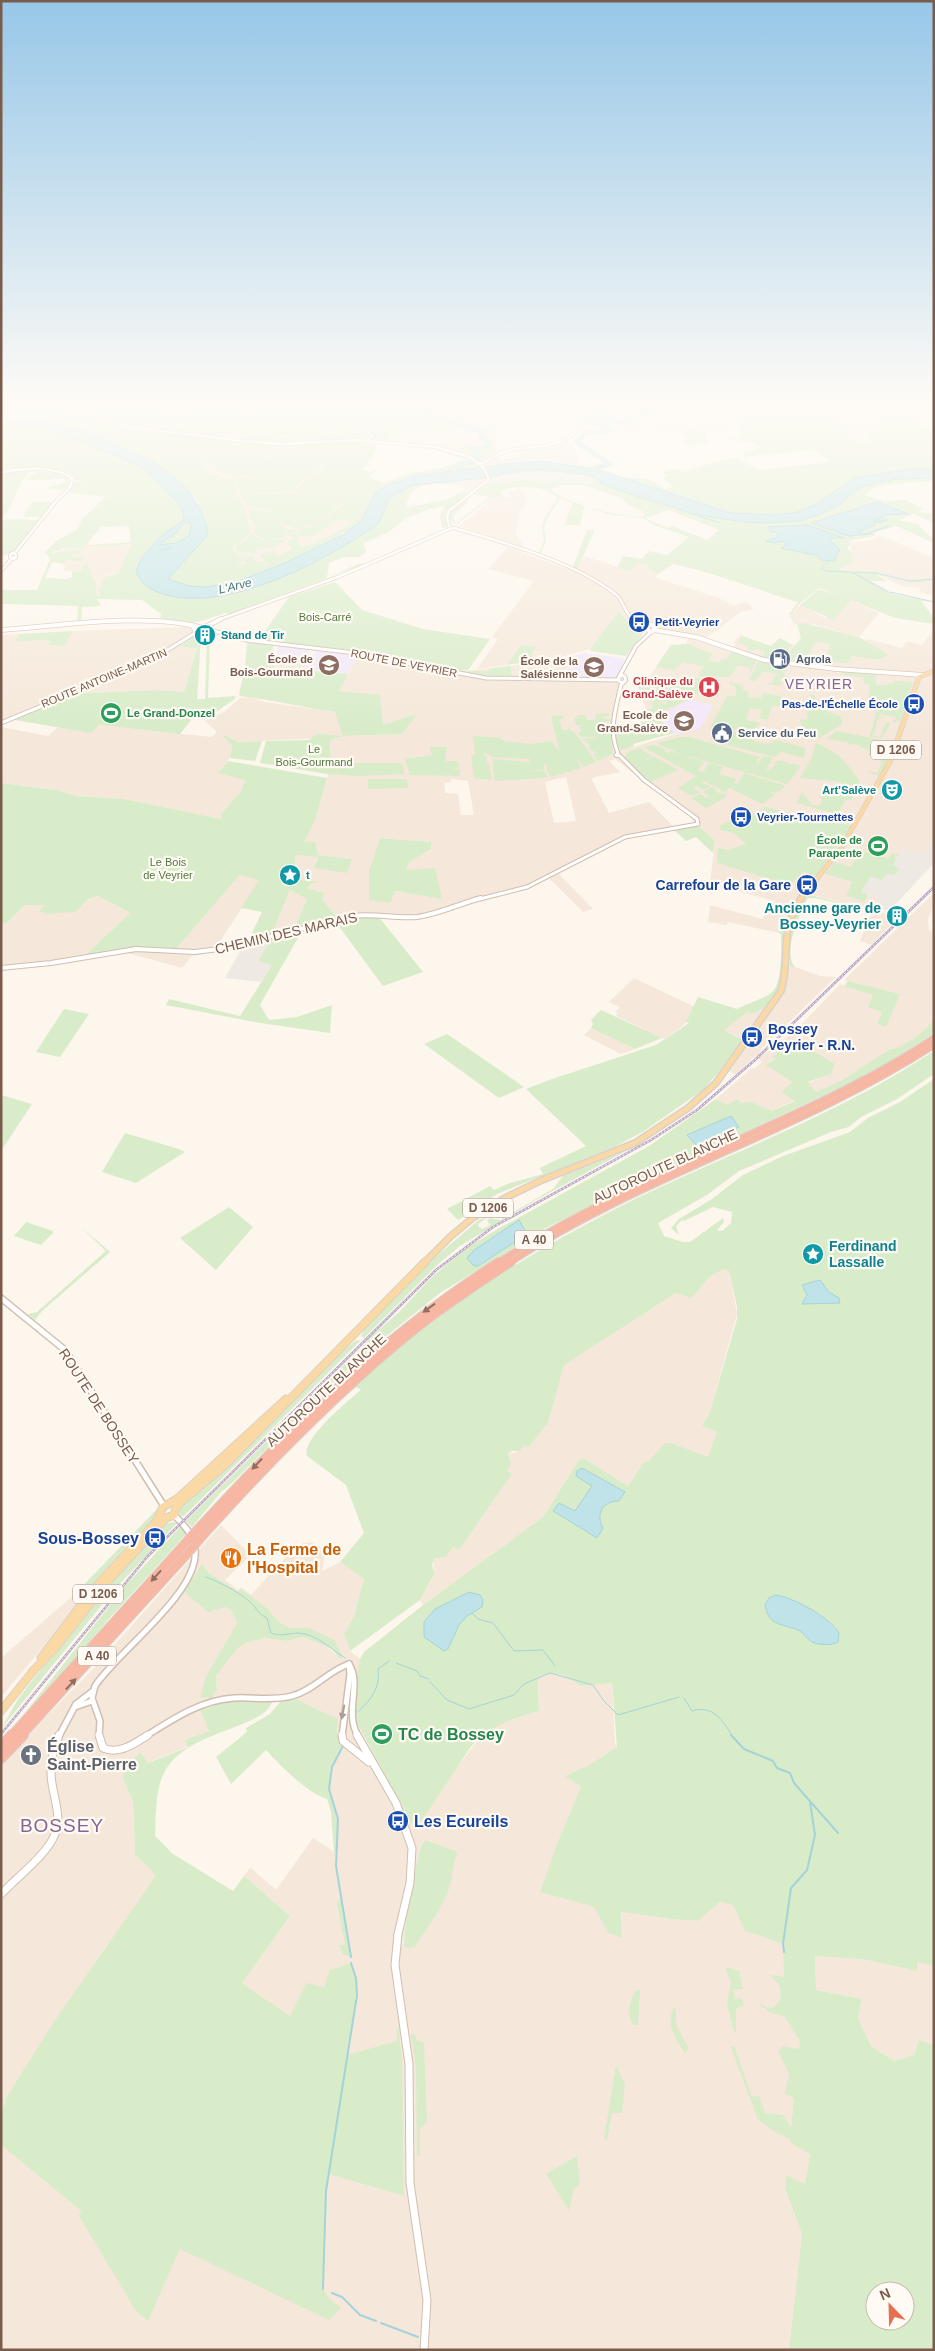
<svg xmlns="http://www.w3.org/2000/svg" width="935" height="2351" viewBox="0 0 935 2351" font-family="Helvetica,sans-serif">
	<style>
		.residential { fill: #f5e8da; fill-rule: evenodd }
		.industrial { fill: #efe9e4 }
		.education { fill: #f3e8fa }
		.green { fill: #d8ecc9; fill-rule: evenodd }
		.water { fill: #bfe3e8; stroke: #a5d3da; fill-rule: evenodd }
		.lines { fill: none; stroke-linecap: round; stroke-linejoin: round }
		.stream-far1 { stroke: #a5d3da; stroke-width: 1 }
		.stream { stroke: #a5d3da; stroke-width: 2 }
		.river { stroke: #bfe3e8; stroke-width: 4.5 }
		.tertiary-far4-casing { stroke: #d1beb0; stroke-width: 4 }
		.tertiary-far3-casing { stroke: #d1beb0; stroke-width: 5 }
		.tertiary-far2-casing { stroke: #d1beb0; stroke-width: 6 }
		.tertiary-far1-casing { stroke: #d1beb0; stroke-width: 8 }
		.tertiary-casing { stroke: #d1beb0; stroke-width: 9 }
		.secondary-far1-casing { stroke: #d6c0b0; stroke-width: 4 }
		.secondary-casing { stroke: #d6c0b0; stroke-width: 5.5 }
		.primary-far2-casing { stroke: #dad1cd; stroke-width: 5.5 }
		.primary-far1-casing { stroke: #dad1cd; stroke-width: 8 }
		.primary-casing { stroke: #dad1cd; stroke-width: 9 }
		.motorway-far2-casing { stroke: #dad1cd; stroke-width: 8 }
		.motorway-far1-casing { stroke: #dad1cd; stroke-width: 10 }
		.motorway-casing { stroke: #dad1cd; stroke-width: 12 }
		.tertiary-far4 { stroke: #fff; stroke-width: 2.5 }
		.tertiary-far3 { stroke: #fff; stroke-width: 3 }
		.tertiary-far2 { stroke: #fff; stroke-width: 4 }
		.tertiary-far1 { stroke: #fff; stroke-width: 5 }
		.tertiary { stroke: #fff; stroke-width: 7 }
		.secondary-far1 { stroke: #fff; stroke-width: 2.5 }
		.secondary { stroke: #fff; stroke-width: 4 }
		.primary-far2 { stroke: #fbd9a5; stroke-width: 4 }
		.primary-far1 { stroke: #fbd9a5; stroke-width: 5 }
		.primary { stroke: #fbd9a5; stroke-width: 7 }
		.motorway-far2 { stroke: #f7b7a3; stroke-width: 5.5 }
		.motorway-far1 { stroke: #f7b7a3; stroke-width: 8 }
		.motorway { stroke: #f7b7a3; stroke-width: 10 }
		.rail-casing { stroke: #b9a8c9; stroke-width: 2.5 }
		.rail { stroke: #fffaf3; stroke-width: 1; stroke-dasharray: 2; stroke-linecap: butt }
		.motorway-bridge-casing { stroke: #dad1cd; stroke-width: 10; stroke-linecap: butt }
		.motorway-bridge { stroke: #f7b7a3; stroke-width: 8 }
		.oneway { fill: #936e5e }
		.oneway2 { fill: #af9d94 }
		.labels { text-anchor: middle; stroke-width: 4.5; stroke-linejoin: round; paint-order: stroke }
		.far-park-label { font-size: 11px; fill: #537a41; stroke: #fffaf3 }
		.far-transit-label { font-size: 11px; font-weight: bold; fill: #164399; stroke: #fffaf3; text-anchor: start }
		.far-culture-label { font-size: 11px; font-weight: bold; fill: #0d838f; stroke: #fffaf3; text-anchor: start }
		.far-education-label { font-size: 11px; font-weight: bold; fill: #785e54; stroke: #fffaf3; text-anchor: end }
		.far-service-label { font-size: 11px; font-weight: bold; fill: #4e5e75; stroke: #fffaf3; text-anchor: start }
		.far-street-label { font-size: 11px; fill: #7a5c4d; stroke: #fffaf3 }
		.far-health-label { font-size: 11px; font-weight: bold; fill: #be3a42; stroke: #fffaf3; text-anchor: end }
		.far-leisure-label { font-size: 11px; font-weight: bold; fill: #27864d; stroke: #fffaf3; text-anchor: start }
		.far-water-label { font-size: 12px; font-style: italic; fill: #437c86; stroke: #fffaf3 }
		.shield { fill: #fffaf3; stroke: #a28b7f; stroke-width: 1 }
		.shield-label { font-size: 12px; font-weight: bold; fill: #7a5c4d }
		.far-quarter-label { font-size: 14px; letter-spacing: 1px; fill: #846695; stroke: #fffaf3 }
		.transit-label { font-size: 14px; font-weight: bold; fill: #164399; stroke: #fffaf3; text-anchor: end }
		.culture-label { font-size: 14px; font-weight: bold; fill: #0d838f; stroke: #fffaf3; text-anchor: end }
		.street-label { font-size: 14px; fill: #7a5c4d; stroke: #fffaf3 }
		.near-transit-label { font-size: 16px; font-weight: bold; fill: #164399; stroke: #fffaf3; text-anchor: end }
		.near-food-label { font-size: 16px; font-weight: bold; fill: #c56008; stroke: #fffaf3; text-anchor: start }
		.near-leisure-label { font-size: 16px; font-weight: bold; fill: #27864d; stroke: #fffaf3; text-anchor: start }
		.near-worship-label { font-size: 16px; font-weight: bold; fill: #5b616d; stroke: #fffaf3; text-anchor: start }
		.near-quarter-label { font-size: 19px; letter-spacing: 1px; fill: #846695; stroke: #fffaf3 }
	</style>
	<rect width="100%" height="100%" fill="#fdf6ec"/>
	<g class="residential">
		<path d="M1,404h368l-4,14 8,21 16,-7 37,-6 2,6h7l20,-9 -9,-1 -26,-13 14,-5h84l9,16h-34l4,26 2,2 19,1 -21,7 6,9 -26,2 -5,-7 -21,-9 -73,-7 -6,13 -75,30 -1,3 3,3 41,10 8,-9 9,28 -43,22 -22,2v3l-21,16 -31,11 -50,-18 20,-20 17,1v10l12,6 -6,-8 17,-14 -30,-56 -11,-4 -4,-6 -123,-42 10,-7 -10,-3z"/>
		<path d="M634,404h17l-1,7 -5,4 8,-4 1,-7h251l1,2 -8,9 -6,-1 -15,14h-4l2,4 -7,1 8,16 -25,-9 -16,-19 2,-1 -13,-7 -13,-3 -5,-1 1,5 -25,-2 -4,-3 1,5 -7,2h-44l-2,21 -24,-7 -15,-1v2l-6,1 -21,2 -11,-12 -13,-5 -6,2 17,15 -12,1 -15,-10 11,-9 14,-1z"/>
		<path d="M491,477v4l-19,15 -6,-1 1,-2 -16,-12z"/>
		<path d="M520,488l5,7 2,8 -10,12 3,1 -5,18 9,12v3l-65,-23 28,-23 12,-7 11,2 -1,-6z"/>
		<path d="M881,536l53,22v21l-5,1h5v16l-16,-4 4,-4 -21,-2 -24,-12 -37,-4 13,-8 -3,-20 18,-1z"/>
		<path d="M89,542v5l42,-3 -12,29 -12,2 -7,21 -3,1 -2,-15 -8,-18 -6,7 -9,1 -8,-1 1,-11 -11,-2 29,4 1,-4 -14,-1 2,-3h8l-2,-3 4,-2 -34,3 37,-7z"/>
		<path d="M508,547l65,24 4,-1 7,-14 47,15 8,-8 10,2 -2,3 11,6 -2,2 1,2 62,20 15,8 12,-5 8,8 -13,3 -35,26 26,11 4,-5 -3,-1 9,-10v3l29,10 9,-8 11,6 21,4 2,-6 16,2 21,12 26,4 11,-5 -22,-14 2,-2 34,9 5,-7 15,4 12,-15v204l-10,21 -21,-6 -3,6 -11,3 -28,-7 -11,16 -25,7 27,8 -6,14 18,6 4,-8 14,4 -4,7 5,5 -1,2 15,7 -26,26 -11,-4 12,-30 -59,-16 -6,2 -14,9 -14,27 -51,-11 -2,3 -18,-3 2,-17 52,14 13,-18 -65,-17 5,-43 -29,-13 -58,10 -70,35 35,36 -10,3 -34,-34 -29,13 -53,12 -39,14 -14,2 -41,-3 -38,5 1,-4 -5,-7 -26,-22 2,-2 11,-3 -19,-4 -5,-20 1,-4 23,2 -4,10 38,-8 -34,-4 -15,-13 13,-24 15,-54 -1,-24 12,-3 -104,5 -13,-7 -3,1 10,9 -2,13 -12,15 27,6 -2,11 -22,24v5l-97,-20 -47,-3 -21,-6 -55,-7v-56l47,9 9,-8 41,-3 114,12 5,-5 -12,-11 19,-9 16,-14 11,-1 14,5 70,10 9,24 58,-2 -19,-9 -44,-34 19,-36 91,18 43,-5v9l20,2 -1,-13 57,-9 -3,22 48,-2v3l7,3 -6,46 5,19 5,2 51,-16 -18,-17 1,-3 -9,4 -13,-38 12,-1 23,-34 15,-1 3,-7 -29,-6 -11,3 -5,-2 -1,-4 -15,-7 -8,-10 -30,38 -29,8 -33,5 8,-16 -15,-1 -14,20 -30,4 21,-30 -6,-2 42,-56 -46,-12zM615,759l76,58 2,6 -20,3 -24,-24 -40,11 -18,-35 29,-6 -11,-11zM566,777l10,44 -22,2 -9,-41zM451,779l17,2 6,34h-13l-3,-21 -13,-1 -1,-10 7,-1zM380,838l51,4v7l-23,13 -3,8 37,29 -47,-8 -25,-7v-18z"/>
		<path d="M851,600l28,13 -20,24 -47,-13h-17l-4,-9 11,-12 -1,2 24,13z"/>
		<path d="M190,627l6,1v5l-16,13 17,3 -13,43 -28,-2 -85,4 -70,30v-89l17,-1 -3,8 32,-2 3,2 -1,3 15,1 9,-15z"/>
		<path d="M281,658l24,1 3,1 -5,10 -29,-2 -1,-5h5z"/>
		<path d="M240,875l20,5 -47,72 -21,4 -10,12 -54,-15 2,-5 46,1z"/>
		<path d="M290,890l17,8 -13,30 -22,6z"/>
		<path d="M934,893v12l-6,14 1,11 5,2v87l-6,9 -28,20 -10,1 -48,31 -30,14 -12,9 -5,-3 -23,11 -31,-8 -4,-3 -9,5 -12,-6 36,-31 2,1 8,-7 -7,-6 -19,19 -6,-4 13,-20 -6,-4 5,-7 -19,-10 14,-10v-2l36,-20 11,-31h11l25,9 16,1 -75,72 -2,5 3,2 37,-29 41,-43 34,11 8,17 4,15 13,-33 -55,-14zM775,1058l56,16 -31,12 -30,-24z"/>
		<path d="M98,896l32,17 -47,44 -49,7 -33,2v-43l5,1 19,-19h20l-5,7 38,-1 4,-8z"/>
		<path d="M634,978l61,29 -11,18 -20,14 -48,-23 2,-2 -3,-2 5,-5 -11,-5z"/>
		<path d="M591,1028h1l43,21 -14,5 -37,-19z"/>
		<path d="M724,1269l5,2 8,43 -27,98 -8,14 16,6 -10,26 -37,-15 -22,18 -5,1 -16,24 -45,-28 -4,2 -36,57 -120,88 -3,-5 15,-26 -2,-14 10,-2 10,-11 6,3 53,-76 -5,-3 3,-6 -2,-11 8,-2 8,-7 4,3 20,-25 15,-58 113,-72 16,5 17,-21z"/>
		<path d="M221,1525l30,30 -26,25 13,10 3,-3 10,8 43,-47 9,-5 8,-1 10,5 -1,2 5,7 -3,15 18,-9 24,17 -10,37 -10,18 6,17 10,8 -5,54 2,10 56,103 67,-89 20,-13 39,-13 -1,-31 3,-4 9,-3 10,2 10,3 10,8 32,-3 3,60 2,4 -28,18 -23,11 15,11 -23,54 -17,51 53,15 14,26 14,4 -1,-25 49,7 28,2 22,-19 13,3 12,26 38,13 23,41 -15,143 19,26 -5,30 -19,-8 -1,14 17,44 -13,116h-788v-205l80,66 -2,5 69,105 32,-73 149,71v-21l-6,-9v-11l2,-16 3,-88 76,22 -3,-155 -54,14 10,-60 -33,-8 -33,30 -49,-34 48,-67 -46,-40 5,-7 2,-1 25,22 37,-52 23,15 2,-34 -7,-20 -2,-16 10,-43 -2,-15 -42,-26 -15,3h-54l-26,8 9,21 -23,9 2,6 -41,17 -6,-9 -19,23 11,24 2,54 17,16 3,6 -43,63 -6,6 -102,155 2,1 -5,7v-221l3,-3 -3,-2v-121l92,-93zM202,1564l7,9 29,20 3,-4 26,19 12,14 11,6h19l34,28 -8,-2 -8,-8 -24,-9 -16,4 -21,-3 -20,5 -8,5 -22,28 1,14 -10,9 -1,-23 31,-53 -6,-13 -6,-3zM429,1840l28,12 -42,95 -12,-3 2,-14 14,-77 4,-10z"/>
		<path d="M74,1595l8,2 -22,30 -59,70v-39z"/>
		<path d="M815,1955l47,4 55,12v-9l17,4v79l-15,-4 -5,14 -20,6 -23,-15 -13,-28 4,-19 -46,-9z"/>
	</g>
	<g class="industrial">
		<path d="M567,440l5,3 8,19 -4,3 -19,-4 -18,-1 -36,5 -4,-6 24,-3 -5,-6 15,-1z"/>
		<path d="M530,470l59,6 5,5 -5,3 -65,-4 -37,3 4,-2v-4z"/>
		<path d="M934,834v29l-44,47h-7l-5,-5 3,-7 -20,-6 9,-15 5,1 17,-25 8,2 3,-6 21,6z"/>
		<path d="M271,939l-13,22 15,3 -12,18 -36,-4 18,-32z"/>
	</g>
	<g class="education">
		<path d="M278,645l31,4 1,6 -5,4 -29,-2z"/>
		<path d="M316,650l26,2 16,3 -10,19 -45,-4z"/>
		<path d="M584,653l40,5 1,1 -6,15 -3,3 -51,2 3,-22z"/>
		<path d="M689,700l24,5 -12,23 -25,7 -18,-18z"/>
	</g>
	<g class="green">
		<path d="M1,404h16l64,11 12,5 27,7 81,11 5,26 -2,3c9,9 19,9 29,15l7,20h2l9,27 -1,4 -17,14 1,3 6,6 9,-2 -8,4 3,3 -6,1 2,3 7,-1 3,5 -7,-11 15,-4 -6,2 4,6 7,-1 4,5h2l-10,-12 14,-3 5,5 14,-7 -5,-7 8,-4 -5,-1c7,-5 14,-12 25,-9l-6,-3 14,-5 6,1 -5,-2 7,-3 -1,-1 13,-11 -20,-5 16,5 -16,15 -25,10 -15,-6 -4,1 8,5 10,1 -8,6 -3,-4 -1,5 -17,3 -12,-5 -2,-6 2,-1 -2,-2 -7,-16 8,2 -8,-4 21,4 8,-1 -30,-5 -5,-11 52,-2 13,3 -9,-4v-4l27,-22 1,-12 29,2 -1,-3 -2,2 -25,-2 7,-11 37,1h-10l-2,3 19,-1 -4,11 -11,14 7,1 -8,5 13,-6 3,1 -11,6 18,6 24,-9 37,-7 20,-8 -35,-11 -19,1v-3c16,1 48,3 61,14 2,2 4,6 7,9 -29,4 -66,2 -93,17 -6,3 -15,13 -18,19 -4,7 -4,14 -11,20 -9,8 -21,12 -32,18 -36,19 -120,63 -157,36l27,-30 10,-29 -9,-21 -25,-26 -20,-12 -42,-20 -38,-13 -39,-7 -31,-2zM340,518l15,4 -42,22 -13,2 -4,-9 18,-2z"/>
		<path d="M94,404l20,3 3,-3 60,2 -25,19 -6,-1 4,2c-18,8 -53,-13 -68,-13z"/>
		<path d="M201,404h39l-9,10h-3l1,1 -5,5 -18,7 -5,8 -18,-2 13,-10 -4,-2 1,2 -8,7 -6,-1 6,1 -4,3 -30,-4 9,-8 11,-1 3,-3 -4,-2 15,2 -3,3h2z"/>
		<path d="M310,404l18,1 -2,3 6,-4h34l-5,16 6,11 -18,1 19,1 1,5 -3,2 -6,-2 -28,2 -6,-7 11,1 5,-2 -17,-1 -1,-3 14,-1 -16,-1 -6,-7 2,-1h-4l-10,-8 10,-1z"/>
		<path d="M369,404h65l-14,5 26,13 10,1 -7,7 -13,5 -1,-3h-9l2,-3 -2,-3 -24,3 -1,3 -10,-1 -1,3 5,1 -11,2 5,1 2,5 -19,-3 1,-2 -9,-19z"/>
		<path d="M584,404h3l3,8 27,-3 -1,3h5l-2,5 -23,2 -2,-3 -3,2 -6,-9h-6v-3h5z"/>
		<path d="M267,409l17,4 18,-2 17,13 4,10 6,6 -48,3 -44,-4 6,-1 2,-4 3,1 -1,2 8,-2 25,2 3,2 4,-3 17,-1 -70,-2 -19,3 -1,-3h-8l5,-7 26,-7h-9l9,-9 19,3 -18,6 18,-5 8,7 1,-3 -8,-4z"/>
		<path d="M902,410l1,3 -4,4 18,2 12,9h5v40l-54,5 -25,5 -40,27 -17,7 -22,3 -46,-2 -108,-35h25l19,11 8,-2 -11,-9 5,-3 -6,-3 14,-4 8,4 26,-9 20,-4h8l21,11 70,-8 -12,-10 -6,-2 -67,7 -1,-4 18,-5 -7,-5 -27,-4 -1,-2 14,2 2,-18 -13,-3 -3,18 2,-21c27,1 53,-3 78,-1v-3l23,4 -6,1 1,3 14,1 -3,1 14,14 2,5 24,8 -7,-16h6l-1,-5 4,1 1,-6 6,-1 -4,-4 18,-2z"/>
		<path d="M1,425l32,1 35,9 75,33 26,25 13,16 2,10 -7,7 14,-4c4,21 -22,23 -38,24 -17,15 -23,28 -2,42 6,5 14,5 21,7 58,11 114,-18 162,-45 12,-6 26,-12 37,-21 15,-11 11,-28 32,-40 17,-9 35,-8 53,-8h-4l3,4c-24,-3 -45,-3 -49,23l42,-9 15,-8 5,2 -23,19 -1,7 4,6 -3,3h-3l-2,-11 5,-11 -16,3 -23,9 -17,14 -25,11 2,9 -6,5h-16l-15,6 -2,15 31,-14 9,-1 -137,51 -5,-1 -26,9 -39,-1 1,-7 -19,-14 -45,-1 4,7 -19,1 -1,17h-4l1,-18 -77,-2v-14h36l13,-31 -3,-5 -3,-1 15,-14 18,-9 5,-11 24,-22 -37,-5 6,-10 13,3 -12,-5 -2,-4c-19,-11 -51,-9 -73,-6zM129,526l2,16 -42,3v2l42,-3 -12,29 -14,4 -6,13 1,6h-3l-2,-14 -8,-19 -5,4 -1,4 -9,1v5l-5,2 -22,-1 7,-16 13,2v-4l-11,-2 29,4 1,-4 -13,-1 1,-3h8l-1,-3 5,-1 -2,-1 -33,4 15,-5 20,-1 17,-20z"/>
		<path d="M468,425h21l-7,2 6,6 -5,1 -2,2 11,6 2,7 4,4 -18,8 -24,-12 -11,-2 16,2 5,-3 -8,-15 3,2 7,15 20,-4v-2l-11,-3 7,-8z"/>
		<path d="M686,429l18,2 5,12 -21,2 -5,-5 6,1 -11,-8 9,-2z"/>
		<path d="M207,438l28,3 -4,6 2,-2h7l3,-3 32,3 -4,6 -4,1 2,1 -2,3h-4l3,1 -1,3 5,-3 11,-1h-10l7,-11 53,-2c-6,8 -8,20 -13,25 -7,8 -22,14 -24,23l-53,3 -6,-12 -7,-5h19l18,-4c-21,2 -46,9 -58,-13l18,-1h-19l-3,-19z"/>
		<path d="M21,470h11l-10,11 -14,30 -7,6v-43z"/>
		<path d="M523,470h23l37,4 11,3 7,6 23,9 69,22 51,8 20,1 35,-2 19,-6 23,-11 12,-12 14,-7 29,-6 38,-1v3l-52,4 -8,3 -9,7 18,6 23,-1 17,9 -6,3 17,2v9l-20,-9 -15,6 18,4 14,13h3v6l-38,-17 -20,6 -2,4 -25,5 1,4 -3,3 5,4 1,10 -13,7c10,5 25,2 36,3 23,4 32,13 58,7 -17,9 -38,-1 -56,-6l-1,2 10,6h-17l23,13 41,8 -13,-1 13,17v6l-39,-6 -44,-18 -17,20 -34,-15 19,-16 27,9 -27,-10 -20,16 -8,11 6,14 -8,-15 9,-12c-43,-13 -82,-29 -125,-38l-15,10 -11,-6 2,-3 -10,-2 -8,8 -14,-3 6,-12 19,3 7,-8 18,4 22,-18 -35,-12 -11,-7 -31,-3 -28,-9 -4,19h-16l9,-22 -13,-5 -15,24 -1,8 2,10 -6,15 33,12 14,-37h8l-18,40 -50,-20 12,3 5,-13 -2,-12 2,-9 14,-21c-14,-13 -43,-14 -57,-7l1,5c-16,1 -31,19 -44,27h-4l-5,-4 1,-6 20,-18 -3,8 -14,13 2,7 35,-26 -16,-3 13,-11 37,-3 65,4 5,-3c-7,-8 -15,-4 -24,-6 -28,-6 -51,-3 -79,2zM562,485h21l38,13 5,5 17,9 2,4c-19,4 -80,-13 -95,-27zM668,510h1l50,20 -12,10 -35,-14 -4,2 -23,-10zM875,518l-1,2h12l-13,1 1,3 -22,9 12,1 24,-9 -32,12 -33,-14zM767,528l48,6 8,27c-9,-8 -27,-11 -38,-16l-2,-4 -16,-1 11,-3z"/>
		<path d="M37,471l28,3 6,4 -4,3h4l-6,10 -18,-3 19,-6 -3,-3 -37,1z"/>
		<path d="M32,502h22l-13,15h-18z"/>
		<path d="M5,519l34,1 -25,32 -13,5v-34z"/>
		<path d="M252,534l9,6h24l-9,7 -20,2 2,4 -21,-1v-8l10,-4z"/>
		<path d="M335,582l27,28 61,19 67,10 -22,31 -18,1 -108,-22 -84,-8 31,-44z"/>
		<path d="M619,611l9,10 17,8 -1,3 -18,24 -35,-5 -1,-2z"/>
		<path d="M804,623l55,14 30,18 -12,5 -26,-4 -3,7 -23,-2 5,-17 -15,-2 -9,20 -17,-2 -1,-6 13,-16 -4,-14z"/>
		<path d="M73,631l-9,15 -16,-1 2,-3 -3,-2 -32,2 3,-8z"/>
		<path d="M197,634l4,4 -4,61h8l2,-62 3,-1 -2,62 26,-2 2,2 -27,19 -15,-1 -14,18 -81,-9 -8,8 -76,-13v-2l56,-24 85,-4 28,2 13,-43 -17,-3z"/>
		<path d="M742,636l29,10 9,-8 12,7 -4,5 -8,-1 -4,10 -14,-1 3,-7 -8,-2 -5,2 -5,-2 1,-3 -11,-3z"/>
		<path d="M247,642l26,3 1,23 74,6 -9,17 41,4 3,30 34,-11 -15,20 -58,2 -14,4 1,23h68l3,2 3,9 -46,2 -32,-2 -67,-11 6,-22 43,-1 8,-6 26,2 -8,-24c-32,-5 -63,-12 -95,-16l-1,-2 6,-27z"/>
		<path d="M688,644l24,10 -4,6 11,3 3,-4 4,1 5,-8 26,7 -7,15 1,-6 -13,-3 -8,12 -32,-1 6,-9 -21,-5 -9,8 -18,-3 15,-22z"/>
		<path d="M521,645l15,1 -8,16 -21,3z"/>
		<path d="M759,660l13,1 1,3 7,5 6,-3 -1,3 2,2h-5l4,6 -7,3 5,4h-4v2l-12,-2 1,-2 4,1v-6l6,-2 -15,-4 -8,10 -7,-1z"/>
		<path d="M511,666l1,13 -53,-7c10,-1 18,-3 27,0l6,-4z"/>
		<path d="M839,672l42,1 -6,4 1,8h11v-2h7v-2l19,1 -13,40 -3,-3 -1,3 -5,-1 4,-1 1,-3 -16,-3 -1,3 4,1 -5,1 -5,16 7,2 6,-15 4,1c-2,7 -6,9 -8,15l-12,-2 7,-25 -15,-3v-2l5,1 3,-22 -6,-1 -1,-7 -16,-1z"/>
		<path d="M698,678l4,2 -5,13 -13,9 -35,15 -2,-7 6,-2 -1,-5 -6,-1h8v-2h-11l-7,-20 23,-1 2,8 -4,2v3l6,2 2,7 -6,2 8,1 -5,-25z"/>
		<path d="M731,680l1,3 8,1v3l4,-3 -2,6 7,2 -1,5 13,1 1,-5 19,3 1,10h-10l-5,14 -8,-2 3,-8 -12,-2 -4,12 15,3 -8,7 -41,-1 -1,-3 16,-30h9v-9l-7,-3z"/>
		<path d="M810,695h5v10l12,3 2,4 11,4 2,3v5l-26,16 -10,-5 -6,-14v-2l8,1 -2,-15 7,-1 -8,-1 9,-1 -7,-1 -1,-2h5z"/>
		<path d="M609,713v3l-10,2 11,1v2l-13,2 12,1v2l-10,2 11,1 3,25 -15,7 -5,-7 4,-2 -5,-1 -4,-4 2,-2 -8,-6 13,-1v-1h-14l-3,-5h3l-1,-6 7,-1h-11l-2,-7h3v-3h8l2,5h9l-1,-6z"/>
		<path d="M563,715l1,3 -5,2 4,11 6,-2c8,4 19,22 27,33l-13,5 -7,-11 5,12 -30,9 -4,-6v-6l-4,-2 2,7 -21,1h20l4,6 -3,1 -50,3 -3,-22 37,3 1,-3 -38,-2 -6,-4 -2,2 3,2 -1,7h3l3,15 -3,1 -15,-2 -3,-23h4l-2,-19 28,2 3,3 26,3 22,-3 5,8h2l-8,-33z"/>
		<path d="M658,718l16,15 -41,11 1,2 -10,4 -5,-2 -5,-19z"/>
		<path d="M730,731l22,4 2,6c9,2 14,5 22,-1l30,8 -2,10 -23,-6 -6,5 -48,-12 3,-5 -4,-2z"/>
		<path d="M836,731l42,8v2l9,1 -1,6h8l-14,28 -12,-4h10l4,-9 -9,-8h-6l3,-1 -2,-4 -13,-6 -4,1 -4,-3 -20,-3z"/>
		<path d="M225,735l13,7 24,-1 -7,20 -25,-3 2,-13 -10,-9z"/>
		<path d="M681,737h8l71,20 -4,6 2,1 5,-8 10,2 -7,11 3,1 8,-6 -3,-1 4,-3 22,6 -2,5 -4,-1 3,2 -10,12 -107,-30 -24,-11z"/>
		<path d="M816,743c19,7 35,22 44,41l-9,16h-5l-9,14 -41,-11 6,-11 10,13 7,1 3,-6 -3,-6 6,2 2,-2 -5,-3 21,-3 -2,-6 -41,-4 11,-19z"/>
		<path d="M654,745l13,5 -2,1 3,2 2,-2 35,11 -7,8 5,2 6,-9 14,4 -4,7 17,5 -2,4 3,1 7,-11 42,13 -9,7 -9,-2 7,4 -13,9 -32,-16 -5,4 -21,-11 -2,2 9,3 -7,4 -8,-4 -3,2 8,4 -9,4 -14,-8 18,-12 -53,-29z"/>
		<path d="M430,747h17l-2,14h13l1,6 -7,2h8v7l-50,-1 -5,-16 27,-4z"/>
		<path d="M640,748l8,6 4,1 -9,7 11,-6 24,14 -28,12 -26,-24 4,-6z"/>
		<path d="M228,761l99,17 -11,40 -12,24h11l3,13 34,4 -5,14 -33,-5 4,-11 -23,-2v10l4,14 21,4 -8,1 -6,4 18,5 -2,7 15,17 -43,11 13,-29 -17,-9 -18,44 -24,7 14,-29 -21,-4 18,-28 -19,-5 -64,74 -46,-1 -47,9 47,-44 -32,-17c-18,5 -13,10 -23,16l-31,2 1,-2h-6l6,-7h-20l-19,19 -5,-1v-140l55,7 21,6 47,3 97,20v-5l21,-24 3,-10 -27,-7z"/>
		<path d="M368,779h36l3,1 1,8 -40,1z"/>
		<path d="M712,787l5,3 -2,2 10,2 1,3 -20,11 -15,-10 10,-4 5,4 3,-2 -6,-4z"/>
		<path d="M765,807l82,18h5l-36,51 -13,-4 -13,13 -73,-22 1,-15 10,2 18,-6 -12,-11 -14,-3 1,-6 29,-8z"/>
		<path d="M698,826l17,15 -2,12 -17,-16 -10,4 -13,-12z"/>
		<path d="M380,838l51,4v7l-22,13 -3,8 29,-2 7,31 -47,-8 -5,12 -21,-3v-30z"/>
		<path d="M861,851l28,7 3,-5 8,3h-6l2,3 -3,6 6,4 -5,6 -8,-1 -4,6 -12,-3 -9,15 7,2 -4,8 -18,-6 6,-14 -27,-8 10,-12 15,5z"/>
		<path d="M810,895l62,16 -57,-13h-7c-8,15 -26,54 -13,69h-5c-1,-19 -1,-62 20,-72z"/>
		<path d="M791,911c-4,9 -7,17 -8,27 -2,30 5,64 -32,76l-4,-2 -23,18 18,10 -24,33 -15,17 -59,41 -28,15 -119,48 -39,26 -11,-11 43,-23 4,4 16,-7 33,-9 -3,-6 46,-22 -60,-57 23,-9 107,-35 33,-22 -3,-1 12,-25 39,12c10,-6 26,-9 35,-17 11,-9 9,-45 9,-58l-2,-1z"/>
		<path d="M359,916h19l45,56 -40,14 -48,-65z"/>
		<path d="M293,933l6,3 -39,69 9,15 28,-3 35,-12 -2,28 -70,-10 -94,-18 3,-6 71,17 32,-51 -14,-4 13,-22z"/>
		<path d="M848,981l52,13 -14,33 -9,-3 5,-12 -14,-5 5,-12 -29,-9z"/>
		<path d="M64,1009l25,5 -29,43 -24,-5z"/>
		<path d="M601,1010l61,28 -27,11 -44,-21 2,-4 -2,-4z"/>
		<path d="M934,1019v14l-46,30 -32,17 -237,111 -73,37 -106,65 -66,53 -46,41 -96,96 -11,9 -29,35 -6,-6 180,-178 2,-4 30,-26 34,-36 33,-28 31,-19 153,-84 67,-47 12,6 9,-6 4,4 10,-1 21,9 23,-10 -14,-9 12,-10 -27,-17 9,-6 -2,-2 20,-18 42,25 -4,10 -23,8 8,10 26,-12 48,-31c11,1 38,-20 44,-30zM731,1116l-18,22 -16,8 -10,-11z"/>
		<path d="M447,1034l77,53 -25,11 -75,-54z"/>
		<path d="M934,1051v23l-37,25 -36,18 -12,10 -18,5 -92,39 -32,24 -49,28 6,13 19,6h7l33,-24 1,4 -7,8 5,1 9,-8 1,-11 -19,-5 -29,14 -2,-1 -6,6 3,9 -8,-7 8,-9 33,-20 31,-24 40,-19 67,-24 18,-14 32,-16 34,-23v887l-17,-4v9l-55,-12 -47,-3 1,34 46,9 -4,19 13,28 23,15 20,-6 5,-15 15,5v305h-145l13,-116 -17,-45 1,-14 19,9 5,-30 -19,-11 -1,-4 -15,-7 -17,-12 -27,-73 3,-1 18,51 7,-2 6,18 18,2 8,12 3,-29 -9,-4 4,-20 -11,-23 5,-5 16,3 1,-8 -16,-25 -16,-4 -3,-4 -4,-1v-3l7,4h5l7,-8c2,-15 -2,-17 -11,-25l15,2 -1,-33 -38,-13 -12,-26 -13,-3 -22,19 -28,-2 -49,-7 1,26 -14,-5 -14,-26 -54,-15 18,-51 23,-54 -16,-11 24,-11 28,-18 -5,-64 -32,3c-11,-10 -24,-15 -39,-10l-3,4 1,31c-26,8 -51,15 -69,37l-52,78h-5l-56,-103 -2,-10 3,-44 2,-10 4,-7 59,-47 120,-88 36,-57 4,-2 45,28 16,-24 5,-1 16,-18h6l37,14 9,-25 -15,-6 8,-14 27,-93v-12l-8,-36 -5,-2 -15,8 -17,21 -16,-5 -112,72 -16,58 -20,25 -4,-3 -4,6h-8l-4,3 3,11 -4,6 5,3 -53,76 -6,-3 -7,10 -12,2 -2,6 3,8 -15,27 -70,51 -6,-17 10,-18 10,-37 -24,-17 24,-29 -18,-48 -39,-29c-6,-17 42,-56 54,-66l-4,-3 -18,12 3,-2c30,-26 59,-52 90,-75 58,-44 122,-82 187,-115 104,-52 218,-91 315,-156zM875,2291h30v30h-30z"/>
		<path d="M1,1095l31,9 -31,47z"/>
		<path d="M125,1133l54,16 6,3 -49,31 -34,-11z"/>
		<path d="M626,1151l-90,49 -76,46 -23,19 -73,73 -3,-2 4,-8 60,-62 55,-47 7,-1 -8,5 -1,3 4,3 8,-4 -3,-5 3,-2 10,2 53,-31 10,-13z"/>
		<path d="M229,1207l24,20 -37,43 -36,-32z"/>
		<path d="M26,1222l27,9v2l-12,12 -27,-9z"/>
		<path d="M81,1227l29,25 -68,59 -7,9 -7,-6 9,-2 69,-61z"/>
		<path d="M361,1340l-177,176h-4l-1,-7 22,-23 4,1 11,-10 122,-122 17,-14z"/>
		<path d="M158,1508l-5,12 -33,34 -60,73 21,-30 -7,-2z"/>
		<path d="M173,1522l4,1 -63,67 -113,139 17,-30 67,-86 50,-57 24,-21 6,-11z"/>
		<path d="M181,1526l5,8 -79,87 -43,52 -44,46 105,-133z"/>
		<path d="M202,1564l7,9 29,19 3,-3 26,19 12,14 11,6h19l25,12 9,16 -3,3 -9,-11 -28,-11 -16,4 -22,-3 -19,5 -8,5 -22,28 1,14 -6,8 -11,-1 6,-21 31,-53 -6,-13 -6,-3 -17,5 -24,-20z"/>
		<path d="M295,1699l43,20 -1,12 6,15 -10,16 -4,21 2,16 7,20 -2,35 -2,-3 -3,-39 -4,-13c-20,-6 -46,-33 -61,-49l-35,34 -15,-27 31,-25 -1,-4 24,-14 10,-12z"/>
		<path d="M226,1702h46c-9,28 -89,28 -109,73 -8,18 -7,42 -8,61l18,18 60,37 11,-15 46,40 -48,67 48,33 16,-33 18,4 6,-17 21,-7c11,30 0,61 -4,92l50,-14v-12h2l3,30 2,137 -76,-22 -5,115 6,9 12,10 -12,12 -149,-71 -32,72 -12,-10 -57,-95 2,-5 -80,-66v-36l5,-7 -2,-1 51,-81 100,-143 -3,-6 -17,-16 -2,-54 -11,-24 6,-14 13,-10 7,10 40,-16 -3,-7 24,-9 -9,-21z"/>
		<path d="M427,1840l31,12c-6,11 -5,22 -8,34 -7,22 -23,41 -35,61l-10,1c-4,-9 11,-80 14,-95l4,-10z"/>
		<path d="M341,1895l10,62 -8,-3 -4,-9h6l-8,-41z"/>
		<path d="M728,1967l11,4 4,18 -10,1 2,9 7,-1 2,7 -8,4v23h-2l-7,-27 4,-24 -6,-12z"/>
		<path d="M636,1990h4l-2,35h-5c-7,-10 -3,-26 3,-35z"/>
		<path d="M674,2007l2,2v15l13,25 -4,4c-10,-14 -20,-30 -11,-46z"/>
		<path d="M414,2033l3,8 7,1 3,80 -7,7v27h-3l-1,-89 -5,-32z"/>
		<path d="M616,2065l9,19 -3,29h-10l-5,27 -3,-1z"/>
		<path d="M577,2156l3,28 -6,5 -5,22 -23,-37z"/>
	</g>
	<g class="water">
		<path d="M1,419c37,0 72,8 105,21 9,3 16,9 24,12 39,15 66,37 78,78l-2,7 -38,42 21,7 18,1 31,-6 38,-14 69,-33 16,-13 14,-28 18,-10 23,-7 90,-12 34,-3 16,2 41,6 133,44 46,2 22,-3 17,-7 40,-27 53,-9 26,-1v10l-38,1 -29,6 -14,7 -12,12 -23,11 -19,6 -35,2 -20,-1 -51,-8 -69,-22 -23,-9 -7,-6 -11,-3 -37,-4h-22l-40,8 -71,7 -17,9 -7,6 -11,24c-51,36 -164,98 -227,65 -5,-3 -16,-12 -14,-20 1,-9 20,-29 27,-35 5,-5 14,-8 20,-15l-2,-10 -13,-16 -26,-25 -75,-33 -35,-9 -32,-1zM186,522l6,2 -3,12 -13,7 -17,2 9,-7 6,-2 -1,-1 5,-3v-3z"/>
		<path d="M877,502l32,12 -26,1v2l-9,3h14l-9,3 -6,-2 2,4 -17,7 6,2 25,-8 -18,6v2l-22,2 -38,-13z"/>
		<path d="M808,525l36,13h-16l12,12 -4,5 -1,5 -12,1 -8,-6 -34,-7 5,-3 -3,-4 -8,2 -9,-2 12,-4 -2,-4 -6,-2 -2,-4z"/>
		<path d="M731,1116l8,11 -42,19 -10,-11z"/>
		<path d="M519,1220l8,14 -49,32h-4l-7,-8 7,-8z"/>
		<path d="M820,1280l9,12 10,6 1,5 -38,1 5,-9 -5,-10z"/>
		<path d="M582,1468l43,24 -6,9c-16,0 -24,13 -16,27l-6,10 -44,-27 6,-8 16,8 17,-25 -16,-10 1,-5z"/>
		<path d="M469,1592l11,3 3,5 -1,7 -15,9 -8,9 -11,24 -4,2 -20,-14v-15l11,-13z"/>
		<path d="M775,1595c16,1 56,23 64,38l-1,9c-6,4 -19,3 -26,0 -5,-3 -8,-8 -12,-11 -16,-8 -32,-3 -35,-27l4,-6z"/>
	</g>
	<g class="lines">
		<g class="stream-far1">
			<path d="M276,425l4,-6"/>
			<path d="M698,516l23,7"/>
			<path d="M160,551l12,-4"/>
			<path d="M829,561l-8,7 6,3 48,2 35,8 24,-2"/>
			<path d="M853,573l34,18"/>
			<path d="M890,592l44,10"/>
			<path d="M206,1577c15,6 31,14 43,24 7,6 9,13 18,17l4,15c10,4 18,0 28,0 17,1 32,16 46,25"/>
			<path d="M472,1613l6,6 15,4 21,28 29,-1 12,16"/>
			<path d="M396,1663l21,8 3,5 9,3"/>
			<path d="M430,1682l17,18 22,9 45,-14 10,-11 26,-11 43,12 11,16 14,14 61,-18"/>
			<path d="M684,1698l8,13c20,-7 32,10 40,25"/>
			<path d="M356,1713c14,-11 25,-26 22,-44l11,-8"/>
		</g>
		<g class="stream">
			<path d="M731,1735l13,14 29,12 4,7 13,5 4,10 44,50"/>
			<path d="M343,1746l-11,21 -3,22 9,30 -2,47 15,91"/>
			<path d="M784,1952l-1,-8 8,-56 16,-18 8,-35 -5,-33"/>
			<path d="M323,2289l3,-98 31,-196 -1,-17 -5,-15"/>
			<path d="M332,2293l10,4 18,18 16,6"/>
			<path d="M381,2323l37,14"/>
		</g>
		<g class="river">
			<path d="M416,404l-2,3 29,14 41,10 -4,6 11,6 -5,4 -14,2 8,11 -20,5 -4,6"/>
			<path d="M419,404l8,2 3,-2"/>
			<path d="M585,448l-9,-7 6,-3 2,-6h18l10,-3 -26,-9 21,-1 13,3c11,-7 22,-5 33,-12v-6"/>
			<path d="M585,471l25,-7 -22,-15"/>
		</g>
		<g class="tertiary-far4-casing">
			<g id="tertiary-far4">
				<path d="M368,404l-5,16 8,16 -3,5"/>
				<path d="M1,473c21,-5 54,-8 72,6l-4,10 -13,12 -42,53"/>
				<circle cx="13" cy="556" r="3"/>
				<path d="M1,571l12,-14"/>
			</g>
		</g>
		<g class="tertiary-far3-casing">
			<g id="tertiary-far3">
				<circle cx="622" cy="679" r="3.5"/>
				<path d="M619,677l17,-31 17,-16"/>
				<path d="M1,723l149,-62 53,-33 43,12 101,12 139,26 133,2"/>
				<path d="M476,900l51,-13 98,-50 73,-13 -1,-5 -53,-39 -24,-24 -4,-1 2,-2c-10,-23 -2,-45 3,-68l4,-4"/>
			</g>
		</g>
		<g class="tertiary-far2-casing">
			<path id="tertiary-far2" d="M1,968l50,-5 85,-14 59,3 24,-3 135,-33c21,-3 42,3 63,1 22,-3 42,-13 64,-19"/>
		</g>
		<g class="tertiary-far1-casing">
			<g id="tertiary-far1">
				<path d="M1,1298l64,52 99,156"/>
				<path d="M349,1664c13,20 -5,48 9,72"/>
				<path d="M75,1707l17,-6"/>
				<path d="M59,1736l17,-32 17,-13"/>
				<path d="M99,1736l1,-15 -8,-23 3,-12c22,-34 105,-94 100,-136 -1,-15 -11,-25 -21,-35"/>
				<path d="M146,1736c27,-17 55,-36 88,-38 19,-1 39,3 58,-2 22,-6 36,-25 57,-32"/>
				<path d="M342,1736l8,-62 -1,-10"/>
			</g>
		</g>
		<g class="tertiary-casing">
			<g id="tertiary">
				<path d="M99,1735l4,13c16,7 31,-4 45,-13"/>
				<path d="M342,1735l1,6 26,21"/>
				<path d="M357,1735l39,68 16,45 -2,35 -12,51 -3,31 14,99 1,119 17,117 -3,50"/>
				<path d="M1,1894c16,-17 46,-39 54,-60 8,-21 -4,-41 -4,-61 0,-13 3,-26 8,-38"/>
			</g>
		</g>
		<g class="secondary-far1-casing">
			<g id="secondary-far1">
				<path d="M24,404l68,12"/>
				<path d="M89,416l40,11 113,14 40,3 73,-4 81,7 34,10 13,10 6,12 -40,32 -2,6 2,9"/>
				<path d="M479,464c9,-3 16,-9 25,-12 25,-8 59,-1 76,-25l-4,-23"/>
				<path d="M454,528c51,15 118,33 160,65 11,7 9,20 20,27"/>
				<path d="M218,620l120,-43 114,-49"/>
			</g>
		</g>
		<g class="secondary-casing">
			<g id="secondary">
				<path d="M632,619l14,9"/>
				<circle cx="651" cy="628" r="3.5"/>
				<path d="M192,625l4,7"/>
				<path d="M203,628l18,-9"/>
				<path d="M1,630c58,-4 147,-18 202,-2"/>
				<path d="M654,630l42,7 68,23 72,9 87,6"/>
			</g>
		</g>
		<g class="primary-far2-casing">
			<path id="primary-far2" d="M800,900l41,-52 49,-86 29,-85 15,-6"/>
		</g>
		<g class="primary-far1-casing">
			<path id="primary-far1" d="M424,1263l27,-27 23,-19 31,-19 37,-18 93,-37 53,-35 28,-25 65,-92c6,-19 4,-36 6,-55 1,-14 8,-26 14,-38"/>
		</g>
		<g class="primary-casing">
			<g id="primary">
				<path d="M41,1658l50,-66 65,-70 7,-15 14,-8 109,-100"/>
				<path d="M32,1672l23,-24 54,-68 57,-62 8,-3 2,-7 6,-7 43,-36 200,-203"/>
				<path d="M1,1711l33,-41"/>
			</g>
		</g>
		<g class="motorway-far2-casing">
			<g id="motorway-far2">
				<path d="M497,1263c86,-55 180,-95 273,-138 57,-26 112,-52 164,-87"/>
				<path d="M509,1263c133,-88 291,-131 425,-218"/>
			</g>
		</g>
		<g class="motorway-far1-casing">
			<g id="motorway-far1">
				<path d="M196,1531c92,-100 187,-196 303,-269"/>
				<path d="M199,1540c67,-75 137,-147 215,-210 31,-25 64,-46 97,-68"/>
				<path d="M11,1736l177,-196"/>
				<path d="M21,1736l169,-185"/>
			</g>
		</g>
		<g class="motorway-casing">
			<g id="motorway">
				<path d="M1,1747l11,-12"/>
				<path d="M1,1758l22,-23"/>
			</g>
		</g>
		<use href="#tertiary-far4" class="tertiary-far4"/>
		<use href="#tertiary-far3" class="tertiary-far3"/>
		<use href="#tertiary-far2" class="tertiary-far2"/>
		<use href="#tertiary-far1" class="tertiary-far1"/>
		<use href="#tertiary" class="tertiary"/>
		<use href="#secondary-far1" class="secondary-far1"/>
		<use href="#secondary" class="secondary"/>
		<use href="#primary-far2" class="primary-far2"/>
		<use href="#primary-far1" class="primary-far1"/>
		<use href="#primary" class="primary"/>
		<use href="#motorway-far2" class="motorway-far2"/>
		<use href="#motorway-far1" class="motorway-far1"/>
		<use href="#motorway" class="motorway"/>
		<g class="rail-casing">
			<path id="rail" d="M1,1734l146,-177 289,-287 57,-43 158,-87 46,-30 59,-51 178,-172"/>
		</g>
		<use href="#rail" class="rail"/>
		<g class="motorway-bridge-casing">
			<g id="motorway-bridge">
				<path d="M188,1540l8,-9"/>
				<path d="M190,1551l9,-11"/>
			</g>
		</g>
		<use href="#motorway-bridge" class="motorway-bridge"/>
	</g>
	<defs><path id="oneway-solid" d="M-6-.8H1V-3.2L6.5 0L1 3.2V.8H-6Z" transform="scale(1.25)"/></defs>
	<g class="oneway">
		<use href="#oneway-solid" transform="translate(429 1308) rotate(144)"/>
		<use href="#oneway-solid" transform="translate(257 1464) rotate(133)"/>
		<use href="#oneway-solid" transform="translate(156 1576) rotate(132)"/>
		<use href="#oneway-solid" transform="translate(71 1684) rotate(-47)"/>
	</g>
	<use class="oneway2" href="#oneway-solid" transform="translate(343 1712) rotate(101)"/>
	<linearGradient id="sky" x2="0" y2="1"><stop stop-color="#97c7e8"/><stop offset="0.55" stop-color="#fefbf6"/><stop offset="1" stop-color="#fefbf6" stop-opacity="0"/></linearGradient>
	<rect width="935" height="734" fill="url(#sky)"/>
	<defs>
		<g id="bus-disc" transform="scale(1.125)"><circle r="9.5" fill="#1a4fb4" stroke="#fffaf3"/><path d="M-5-6H5V4H4V6H2V4H-2V6H-4V4H-5ZM-3.5-4V0h7V-4ZM-3.5 1.2v1.5H-2V1.2ZM2 1.2v1.5H3.5V1.2Z" fill="#fff"/></g>
		<g id="building-disc" transform="scale(1.125)"><circle r="9.5" fill="#0f9aa8" stroke="#fffaf3"/><path d="M-4-6H4V6H1V3H-1V6H-4ZM-2.5-4.3h1.7v1.8h-1.7ZM.8-4.3h1.7v1.8H.8ZM-2.5-1h1.7V.8h-1.7ZM.8-1h1.7V.8H.8Z" fill="#fff"/></g>
		<g id="fuel-disc" transform="scale(1.125)"><circle r="9.5" fill="#5c6f8a" stroke="#fffaf3"/><path d="M-5.5-6h7V0h2V4h1.3V-2.5L3-4.5l.8-.8L6-3V5H2.5V1h-1V6h-7ZM-4.2-4.7v3.2H.2V-4.7Z" fill="#fff"/></g>
		<g id="school-disc" transform="scale(1.125)"><circle r="9.5" fill="#8d6e63" stroke="#fffaf3"/><path d="M0-5L7-2L0 1L-7-2ZM-4 1L0 2.5L4 1V4Q0 6-4 4Z" fill="#fff"/></g>
		<g id="hospital-disc" transform="scale(1.125)"><circle r="9.5" fill="#e0444e" stroke="#fffaf3"/><path d="M-5-5h3v3.5h4V-5h3V5h-3V1.5h-4V5h-3Z" fill="#fff"/></g>
		<g id="stadium-disc" transform="scale(1.125)"><circle r="9.5" fill="#2e9e5b" stroke="#fffaf3"/><path d="M0-5a6.5 5 0 1 0 0 10a6.5 5 0 1 0 0-10ZM-3.5-1.8h7v3.6h-7Z" fill="#fff"/></g>
		<g id="civic-disc" transform="scale(1.125)"><circle r="9.5" fill="#5c6f8a" stroke="#fffaf3"/><path d="M-.6-6.5H3V-4.5H.6V-3L4-1V1h2V6H-6V1h2V-1L-.6-3ZM-1.2 2.5V6h2.4V2.5Z" fill="#fff"/></g>
		<g id="theatre-disc" transform="scale(1.125)"><circle r="9.5" fill="#0f9aa8" stroke="#fffaf3"/><path d="M-5-5.5Q0-4 5-5.5V0Q5 5 0 6Q-5 5-5 0ZM-3.3-2.5H-1v1.5H-3.3ZM1-2.5H3.3v1.5H1ZM-2.8 1Q0 5.5 2.8 1Z" fill="#fff"/></g>
		<g id="sight-disc" transform="scale(1.125)"><circle r="9.5" fill="#0f9aa8" stroke="#fffaf3"/><path d="M0-6L1.8-2.2L6-1.7L2.9 1.2L3.7 5.4L0 3.3L-3.7 5.4L-2.9 1.2L-6-1.7L-1.8-2.2Z" fill="#fff"/></g>
		<g id="restaurant-disc" transform="scale(1.125)"><circle r="9.5" fill="#e8710a" stroke="#fffaf3"/><path d="M-5-6h1v4h1v-4h1v4h1v-4h1v5L-1.5 .5V6h-2V.5L-5-1ZM5-6V6H3V1.5H1.5Q1.5-4 5-6Z" fill="#fff"/></g>
		<g id="church-disc" transform="scale(1.125)"><circle r="9.5" fill="#6b7280" stroke="#fffaf3"/><path d="M-1.2-6h2.4v3.5h3.3v2.4h-3.3V6h-2.4V-.1h-3.3v-2.4h3.3Z" fill="#fff"/></g>
	</defs>
	<g fill-rule="evenodd">
		<use href="#bus-disc" x="639" y="622"/>
		<use href="#building-disc" x="205" y="635"/>
		<use href="#fuel-disc" x="780" y="659"/>
		<use href="#school-disc" x="329" y="665"/>
		<use href="#school-disc" x="594" y="667"/>
		<use href="#hospital-disc" x="709" y="687"/>
		<use href="#bus-disc" x="914" y="704"/>
		<use href="#stadium-disc" x="111" y="713"/>
		<use href="#school-disc" x="684" y="721"/>
		<use href="#civic-disc" x="722" y="733"/>
		<use href="#theatre-disc" x="892" y="790"/>
		<use href="#bus-disc" x="741" y="817"/>
		<use href="#stadium-disc" x="878" y="846"/>
		<use href="#sight-disc" x="290" y="875"/>
		<use href="#bus-disc" x="807" y="885"/>
		<use href="#building-disc" x="897" y="916"/>
		<use href="#bus-disc" x="752" y="1037"/>
		<use href="#sight-disc" x="813" y="1254"/>
		<use href="#bus-disc" x="155" y="1538"/>
		<use href="#restaurant-disc" x="231" y="1558"/>
		<use href="#stadium-disc" x="382" y="1734"/>
		<use href="#church-disc" x="31" y="1755"/>
		<use href="#bus-disc" x="398" y="1821"/>
	</g>
	<g class="labels">
		<g class="far-park-label">
			<text x="325" y="621">Bois-Carré</text>
			<text x="314" y="753">Le<tspan x="314" dy="13">Bois-Gourmand</tspan></text>
			<text x="168" y="866">Le Bois<tspan x="168" dy="13">de Veyrier</tspan></text>
		</g>
		<g class="far-transit-label">
			<text x="655" y="626">Petit-Veyrier</text>
			<text x="898" y="708" text-anchor="end">Pas-de-l'Échelle École</text>
			<text x="757" y="821">Veyrier-Tournettes</text>
		</g>
		<g class="far-culture-label">
			<text x="221" y="639">Stand de Tir</text>
			<text x="876" y="794" text-anchor="end">Art’Salève</text>
			<text x="306" y="879">t</text>
		</g>
		<g class="far-education-label">
			<text x="313" y="663">École de<tspan x="313" dy="13">Bois-Gourmand</tspan></text>
			<text x="578" y="665">École de la<tspan x="578" dy="13">Salésienne</tspan></text>
			<text x="668" y="719">Ecole de<tspan x="668" dy="13">Grand-Salève</tspan></text>
		</g>
		<g class="far-service-label">
			<text x="796" y="663">Agrola</text>
			<text x="738" y="737">Service du Feu</text>
		</g>
		<g class="far-street-label">
			<text transform="translate(404 663) rotate(11)" y="4">ROUTE DE VEYRIER</text>
			<text transform="translate(104 678) rotate(-23)" y="4">ROUTE ANTOINE-MARTIN</text>
		</g>
		<g class="far-health-label">
			<text x="693" y="685">Clinique du<tspan x="693" dy="13">Grand-Salève</tspan></text>
		</g>
		<g class="far-leisure-label">
			<text x="127" y="717">Le Grand-Donzel</text>
			<text x="862" y="844" text-anchor="end">École de<tspan x="862" dy="13">Parapente</tspan></text>
		</g>
		<g class="far-water-label">
			<text transform="translate(235 586) rotate(-13)" y="4">L'Arve</text>
		</g>
		<g class="shield">
			<rect x="871" y="740.5" width="50" height="19" rx="4"/>
			<rect x="463" y="1198.5" width="50" height="19" rx="4"/>
			<rect x="515" y="1230.5" width="38" height="19" rx="4"/>
			<rect x="73" y="1584.5" width="50" height="19" rx="4"/>
			<rect x="78" y="1646.5" width="38" height="19" rx="4"/>
		</g>
		<g class="shield-label">
			<text x="896" y="754">D 1206</text>
			<text x="488" y="1212">D 1206</text>
			<text x="534" y="1244">A 40</text>
			<text x="98" y="1598">D 1206</text>
			<text x="97" y="1660">A 40</text>
		</g>
		<g class="far-quarter-label">
			<text x="819" y="689">VEYRIER</text>
		</g>
		<g class="transit-label">
			<text x="791" y="890">Carrefour de la Gare</text>
			<text x="768" y="1034" text-anchor="start">Bossey<tspan x="768" dy="16">Veyrier - R.N.</tspan></text>
		</g>
		<g class="culture-label">
			<text x="881" y="913">Ancienne gare de<tspan x="881" dy="16">Bossey-Veyrier</tspan></text>
			<text x="829" y="1251" text-anchor="start">Ferdinand<tspan x="829" dy="16">Lassalle</tspan></text>
		</g>
		<g class="street-label">
			<text transform="translate(286 933) rotate(-13)" y="5">CHEMIN DES MARAIS</text>
			<text transform="translate(665 1166) rotate(-25)" y="5">AUTOROUTE BLANCHE</text>
			<text transform="translate(326 1390) rotate(-43)" y="5">AUTOROUTE BLANCHE</text>
			<text transform="translate(99 1406) rotate(57)" y="5">ROUTE DE BOSSEY</text>
		</g>
		<g class="near-transit-label">
			<text x="139" y="1544">Sous-Bossey</text>
			<text x="414" y="1827" text-anchor="start">Les Ecureils</text>
		</g>
		<g class="near-food-label">
			<text x="247" y="1555">La Ferme de<tspan x="247" dy="18">l'Hospital</tspan></text>
		</g>
		<g class="near-leisure-label">
			<text x="398" y="1740">TC de Bossey</text>
		</g>
		<g class="near-worship-label">
			<text x="47" y="1752">Église<tspan x="47" dy="18">Saint-Pierre</tspan></text>
		</g>
		<g class="near-quarter-label">
			<text x="62" y="1832">BOSSEY</text>
		</g>
	</g>
	<rect width="935" height="2351" fill="none" stroke="#7a5c4d" stroke-width="5"/>
	<g transform="translate(890 2306) rotate(337)"><circle r="24" fill="#fffaf3" stroke="#cabbb1"/>
	<path d="M0-4L9 19L0 12L-9 19Z" fill="#e76f51"/>
	<text y="-8" font-size="14" font-weight="bold" text-anchor="middle" fill="#7a5c4d">N</text>
	</g>
</svg>
